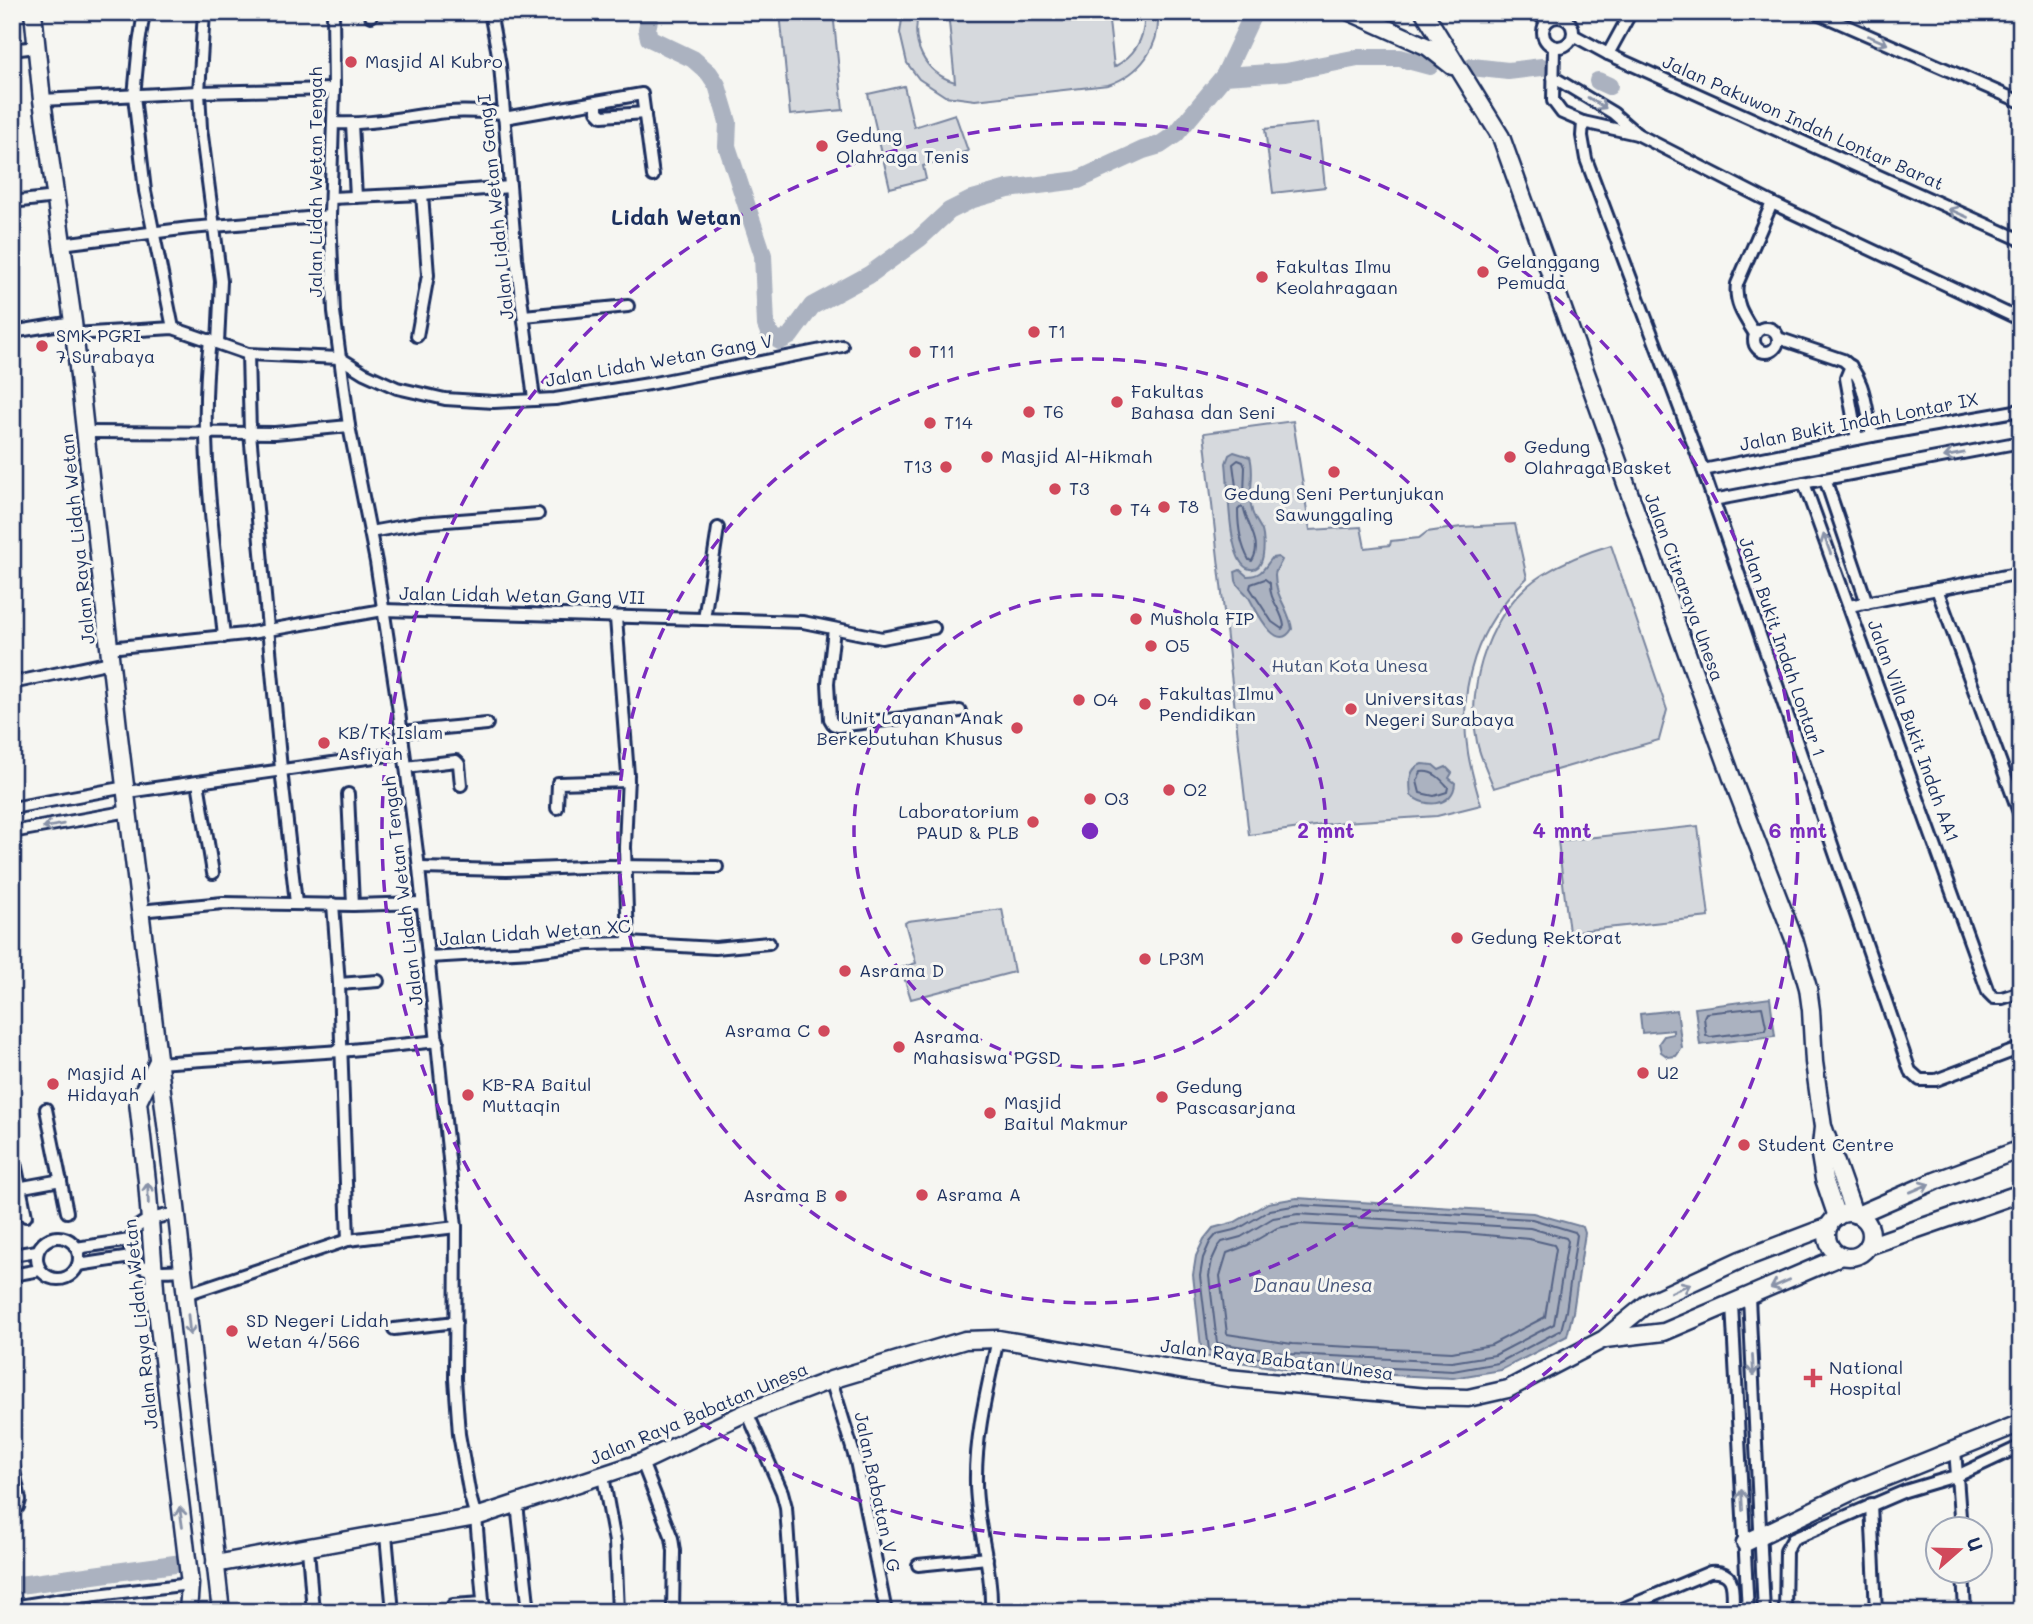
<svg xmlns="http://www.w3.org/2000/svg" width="2033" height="1624" viewBox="0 0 2033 1624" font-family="Mali,sans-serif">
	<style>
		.green { fill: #d6d9dd; stroke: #78849e; stroke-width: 2 }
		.water { fill: #abb2c0; stroke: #717e99; stroke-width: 2 }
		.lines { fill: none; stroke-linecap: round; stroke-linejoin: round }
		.shore { stroke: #556385; stroke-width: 2 }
		.river { stroke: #abb2c0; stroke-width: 18 }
		.street-casing { stroke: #1b2f5e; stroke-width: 16 }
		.secondary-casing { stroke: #1b2f5e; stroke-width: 21 }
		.street { stroke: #f6f6f2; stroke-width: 10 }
		.secondary { stroke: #f6f6f2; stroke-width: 16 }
		.oneway { stroke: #8892a8 }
		.ring { fill: none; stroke: #7b2cbf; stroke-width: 3.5; stroke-dasharray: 12 9 }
		.poi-dot { fill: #d1495b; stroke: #f6f6f2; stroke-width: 2.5 }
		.labels { text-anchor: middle; stroke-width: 6; stroke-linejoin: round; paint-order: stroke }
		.poi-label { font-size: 18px; fill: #1b2f5e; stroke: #f6f6f2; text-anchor: start }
		.street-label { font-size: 18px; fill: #1b2f5e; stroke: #f6f6f2 }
		.park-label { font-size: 18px; fill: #405177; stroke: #f6f6f2 }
		.water-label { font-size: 19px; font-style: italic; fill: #46567b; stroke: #f6f6f2 }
		.quarter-label { font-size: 21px; font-weight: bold; fill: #1b2f5e; stroke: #f6f6f2 }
		.centre { fill: #7b2cbf; stroke: #f6f6f2; stroke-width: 3.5 }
		.ring-label { font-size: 21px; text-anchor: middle; font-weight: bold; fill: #7b2cbf; stroke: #f6f6f2; stroke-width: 6; stroke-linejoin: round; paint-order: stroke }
	</style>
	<rect width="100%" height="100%" fill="#f6f6f2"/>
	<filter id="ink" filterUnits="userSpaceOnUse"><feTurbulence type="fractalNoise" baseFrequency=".0143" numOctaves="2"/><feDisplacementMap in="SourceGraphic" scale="14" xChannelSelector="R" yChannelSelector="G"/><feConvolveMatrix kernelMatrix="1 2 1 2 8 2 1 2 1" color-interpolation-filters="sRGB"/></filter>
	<g filter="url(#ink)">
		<g class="green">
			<path d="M780,12h53l10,98 -53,5z"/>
			<path d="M903,12h16c-9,31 5,61 36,70l-7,-70h160l6,55c22,-12 32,-30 30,-55h14c3,35 -18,62 -50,73l-133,15 -30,-4 -26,-17 -12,-16 -7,-30z"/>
			<path d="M904,86l10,41 41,-13 13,37 -45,15 3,13 -36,9 -22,-94z"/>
			<path d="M1318,123l7,64 -52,6 -8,-64z"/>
			<path d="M1293,421l17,109 51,-3 4,21 25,-3 1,-4 28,-3 8,-6 34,-5 54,-3 12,54c-50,47 -70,107 -59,175 3,18 8,35 13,52l-44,11 -93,6 -95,13 -45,-402z"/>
			<path d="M1611,545l56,165 -8,30 -165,48c-6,-15 -14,-31 -17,-46 -12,-58 14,-135 65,-167 22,-14 45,-23 69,-30z"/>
			<path d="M1698,826l11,91 -140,15 -11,-91z"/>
			<path d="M1002,909l12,63 -103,27 -10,-31 15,-5 -11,-40 3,-2z"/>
		</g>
		<g class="water">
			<path d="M1234,452l16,5c5,16 -1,33 1,49 1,11 7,16 11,25 3,10 4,45 -15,37 -20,-10 -18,-84 -21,-105l3,-8z"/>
			<path d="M1278,557l4,3c-2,5 -7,10 -7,15 0,22 14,33 17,54 -16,27 -37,-22 -44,-33 -3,-4 -9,-8 -11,-13 -2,-3 -1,-8 -2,-11l5,-2 7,6c15,0 17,-8 25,-18z"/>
			<path d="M1422,764l11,1 6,5 7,-3 6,6 -3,5 6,5c-1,23 -30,26 -44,12 -1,-11 -4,-26 11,-31z"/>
			<path d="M1770,998l5,38 -75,9 -5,-37z"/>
			<path d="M1677,1010l5,38 -6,8 -8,1 -7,-5 -2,-9 5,-7 9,-2v-4l-31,3 -2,-19z"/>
			<path d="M1297,1198l236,15 50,14 2,6 -12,79 -6,24 -66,34 -48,8 -163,-8 -88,-14 -9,-81 3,-19 8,-17 9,-11 22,-6 33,-19z"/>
		</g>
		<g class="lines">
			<g class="shore">
				<path d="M1238,460l5,2 2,5 -1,27 -3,3 -4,-3 -4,-30z"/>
				<path d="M1241,507l3,2c4,19 19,34 8,52l-3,-1c-9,-16 -11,-32 -11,-50z"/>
				<path d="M1265,579l5,4c-1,18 12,26 14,43l-2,3 -10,-7 -22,-34 1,-4z"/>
				<path d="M1421,772c12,-2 20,7 27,15l-1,5 -13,4 -14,-3 -3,-12z"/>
				<path d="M1762,1007l4,19 -1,4 -55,7 -4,-2 -2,-18 2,-4z"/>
				<path d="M1298,1205l234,14 43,13 2,3 -11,76 -5,19 -63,33 -45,8 -163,-8 -81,-13 -9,-74 3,-18 7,-16 7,-8 21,-5 32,-19z"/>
				<path d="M1298,1214l232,14 36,10 2,3 -14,83 -59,31 -43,7 -161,-8 -74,-11 -8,-67 3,-16 6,-13 4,-5 19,-5 32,-19z"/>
				<path d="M1299,1224l165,9 65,6 25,6 2,4 -11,68 -54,28 -39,7 -160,-8 -65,-10 -7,-58 7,-23 21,-8 29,-17z"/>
			</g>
			<g class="river">
				<path d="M648,12l2,4 -3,13 2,9 44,21 16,14 8,12 11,37 -1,24 36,109 3,70 4,10 10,6 10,-5 22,-30 57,-31 51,-37 29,-27 24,-12 35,-10 70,-9 65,-30 17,-5 16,-11 48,-58 62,-4 72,-14h42l30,8"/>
				<path d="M1472,67l36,4 34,-4"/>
				<path d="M1224,76l30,-64"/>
				<path d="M1598,81l11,5"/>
				<path d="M12,1586l170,-23"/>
			</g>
			<g class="street-casing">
				<g id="street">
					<path d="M144,12l-5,32 -5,52 11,95 28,137"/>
					<path d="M204,12l-5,80 2,36 20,153 -3,62"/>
					<path d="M333,12l1,77 -4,127 4,96 15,114 27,136 23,150 20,156 37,359 -1,152 4,55 11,62 6,21 8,95"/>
					<path d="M371,12v4"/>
					<path d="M490,12l10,53 16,193 18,141"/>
					<path d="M1535,12l12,9"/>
					<path d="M1815,12l206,90"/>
					<circle cx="1558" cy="32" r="15"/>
					<path d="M1573,35l35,19 413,186"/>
					<path d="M1554,47l-1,54 9,12 21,9 54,12 135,69 249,117"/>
					<path d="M12,50l24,-3"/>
					<path d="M1608,54l23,-42"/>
					<path d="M1553,77l60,36 24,21"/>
					<path d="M42,100l157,-8 135,-3"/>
					<path d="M597,104v7l5,5 43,-3"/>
					<path d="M504,118l138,-24 11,82"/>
					<path d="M1583,122l-1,14 4,23 117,311 207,601 10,9h16l85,-32"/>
					<path d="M333,123c34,2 66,-5 99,-9 24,-4 48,-2 72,-1"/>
					<path d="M352,124l4,73"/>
					<path d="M331,198l91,-4 88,-7"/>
					<path d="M12,202l44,-5"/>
					<path d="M61,244l129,-16 140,-12"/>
					<path d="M524,316l104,-10"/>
					<circle cx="1766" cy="340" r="12"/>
					<path d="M12,332l61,-10"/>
					<path d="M74,334l99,-6 75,26 92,4 24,15 33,15 48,11 49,3 61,-3 94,-15 193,-38"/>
					<path d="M1755,334c-10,-16 -21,-30 -18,-50l35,-81"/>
					<path d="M417,336l11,-61 -6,-81"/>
					<path d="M1778,338l65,22c23,16 23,50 29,76"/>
					<path d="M210,340c-12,102 4,196 14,297"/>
					<path d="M248,354l2,79 31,336 15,134"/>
					<path d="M1851,366l-5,12 11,61"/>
					<path d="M86,432l189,1 74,-7"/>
					<path d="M1703,470l169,-34 149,-26"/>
					<path d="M1825,479l42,124"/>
					<path d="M1804,483l184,509 6,6h8l19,-6"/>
					<path d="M1713,500l308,-58"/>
					<path d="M370,532l50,-9 118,-9"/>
					<path d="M1937,589l84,229"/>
					<path d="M1849,606l172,-33"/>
					<path d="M616,618l12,157 -3,72 3,96"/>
					<path d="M704,619l14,-91"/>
					<path d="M834,629l-6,54 2,36 3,5 5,2 122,-15"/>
					<path d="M109,648l136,-14 138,-24 420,12 79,16 52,-10"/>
					<path d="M12,683l99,-21"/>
					<path d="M401,732l86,-8"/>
					<path d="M406,767l50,-6 3,3 2,21"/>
					<path d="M198,782l15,91"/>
					<path d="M127,792l276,-39"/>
					<path d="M348,794l5,111"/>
					<path d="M12,808l114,-21"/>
					<path d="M557,808l1,-25 70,-2"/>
					<path d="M12,832l117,-21"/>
					<path d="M419,868l88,2 102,-4 108,1"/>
					<path d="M333,904l6,80 9,256"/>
					<path d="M139,911l84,-8 130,2 68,-2"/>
					<path d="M429,957l103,-6 57,-7 39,-1 87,5 54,-5"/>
					<path d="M339,984l39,-3"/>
					<path d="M157,1063l184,-12 97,-10"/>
					<path d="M46,1109l21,103"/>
					<path d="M12,1148l14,68"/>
					<path d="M12,1189l49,-9"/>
					<path d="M177,1213c-12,3 -31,5 -41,15 -5,6 -6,13 -6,21 3,27 33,22 53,21"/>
					<circle cx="58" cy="1258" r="21"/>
					<path d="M76,1248l54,-8"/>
					<path d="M12,1255l25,-4"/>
					<path d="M78,1265l53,-8"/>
					<path d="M12,1275l28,-5"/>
					<path d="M186,1294l162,-54 108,-13"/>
					<path d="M1749,1297l15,315"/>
					<path d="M1732,1304l16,308"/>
					<path d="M394,1329l62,-7"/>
					<path d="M831,1380l25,81 30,151"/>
					<path d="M747,1412l35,80 4,15 7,105"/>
					<path d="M1955,1449l6,81"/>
					<path d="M12,1460l8,40 -2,7 -6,3"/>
					<path d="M642,1462l30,76 2,13 -1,61"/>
					<path d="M603,1476l12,66 3,70"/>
					<path d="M517,1504l12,108"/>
					<path d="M1871,1504l5,108"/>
					<path d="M386,1535l7,77"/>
					<path d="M308,1549l5,63"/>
					<path d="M918,1565l69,-7"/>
					<path d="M1963,1572l2,40"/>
					<path d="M453,1605l30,-2"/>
					<path d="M12,1607l51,-8 127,-15"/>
					<path d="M991,1612c2,-44 -15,-86 -15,-129 -1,-48 12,-97 22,-144"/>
					<path d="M1615,1612l95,-40c28,-2 22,19 23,40"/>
					<path d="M1785,1612l1,-61 7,-12 112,-48 54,-16 62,-29"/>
				</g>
			</g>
			<g class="secondary-casing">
				<g id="secondary">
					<path d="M33,12l9,88 31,222 45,406 57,470 46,414"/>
					<path d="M1350,12l78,35 24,19"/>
					<path d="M1424,12l77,125 231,641 62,161 14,49 3,22 3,52 9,65 -3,28 4,24 13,38"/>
					<path d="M157,1063l-19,39 9,79 9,120 34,283 -2,28"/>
					<path d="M1824,1129l30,85"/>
					<circle cx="1849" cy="1235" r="22"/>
					<path d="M1857,1215l78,-34 86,-32"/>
					<path d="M1868,1246l153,-53"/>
					<path d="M1605,1339l59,-7 178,-76"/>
					<path d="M1745,1543l112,-54 164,-66"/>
					<path d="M215,1564l261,-47 166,-55 105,-50 84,-32 134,-40 33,-1 230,39 199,19 41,1 40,-9 96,-50 45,-37 91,-42 89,-34"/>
				</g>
			</g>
			<use href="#street" class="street"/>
			<use href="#secondary" class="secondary"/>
		</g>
		<defs><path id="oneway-shaft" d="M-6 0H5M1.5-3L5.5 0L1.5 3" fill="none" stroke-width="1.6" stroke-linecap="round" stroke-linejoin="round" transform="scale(1.75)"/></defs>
		<g class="oneway">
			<use href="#oneway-shaft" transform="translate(1878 40) rotate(24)"/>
			<use href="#oneway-shaft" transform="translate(1597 103) rotate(31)"/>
			<use href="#oneway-shaft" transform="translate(1958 213) rotate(-156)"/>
			<use href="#oneway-shaft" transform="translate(1954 455) rotate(169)"/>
			<use href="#oneway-shaft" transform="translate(1827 544) rotate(-110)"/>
			<use href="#oneway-shaft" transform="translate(53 826) rotate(170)"/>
			<use href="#oneway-shaft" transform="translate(1920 1188) rotate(-23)"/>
			<use href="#oneway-shaft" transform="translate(148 1193) rotate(-92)"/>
			<use href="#oneway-shaft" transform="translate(1780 1284) rotate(156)"/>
			<use href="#oneway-shaft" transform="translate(1681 1288) rotate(-24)"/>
			<use href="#oneway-shaft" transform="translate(189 1325) rotate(84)"/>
			<use href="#oneway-shaft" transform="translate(1753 1365) rotate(87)"/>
			<use href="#oneway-shaft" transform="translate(1742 1500) rotate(-93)"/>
			<use href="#oneway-shaft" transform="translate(181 1517) rotate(-98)"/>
		</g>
	</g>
	<g class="ring">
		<circle cx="1090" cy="831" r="236"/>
		<circle cx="1090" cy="831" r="472"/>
		<circle cx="1090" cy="831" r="708"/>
	</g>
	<g class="poi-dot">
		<circle cx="351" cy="62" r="7"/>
		<circle cx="822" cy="146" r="7"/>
		<circle cx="1483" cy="272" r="7"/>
		<circle cx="1262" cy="277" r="7"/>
		<circle cx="1034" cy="332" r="7"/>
		<circle cx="42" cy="346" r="7"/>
		<circle cx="915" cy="352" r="7"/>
		<circle cx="1117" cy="402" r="7"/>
		<circle cx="1029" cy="412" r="7"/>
		<circle cx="930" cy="423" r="7"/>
		<circle cx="987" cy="457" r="7"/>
		<circle cx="1510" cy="457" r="7"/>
		<circle cx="946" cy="467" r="7"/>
		<circle cx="1334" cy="472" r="7"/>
		<circle cx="1055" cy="489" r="7"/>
		<circle cx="1164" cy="507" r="7"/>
		<circle cx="1116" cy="510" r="7"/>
		<circle cx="1136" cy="619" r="7"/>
		<circle cx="1151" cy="646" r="7"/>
		<circle cx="1079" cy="700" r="7"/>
		<circle cx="1145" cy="704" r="7"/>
		<circle cx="1351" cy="709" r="7"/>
		<circle cx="1017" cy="728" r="7"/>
		<circle cx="324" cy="743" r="7"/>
		<circle cx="1169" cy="790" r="7"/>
		<circle cx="1090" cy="799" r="7"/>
		<circle cx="1033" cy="822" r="7"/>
		<circle cx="1457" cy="938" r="7"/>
		<circle cx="1145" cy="959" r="7"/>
		<circle cx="845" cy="971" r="7"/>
		<circle cx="824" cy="1031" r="7"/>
		<circle cx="899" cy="1047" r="7"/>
		<circle cx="1643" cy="1073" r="7"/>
		<circle cx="53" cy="1084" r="7"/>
		<circle cx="468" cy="1095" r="7"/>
		<circle cx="1162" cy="1097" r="7"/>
		<circle cx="990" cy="1113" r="7"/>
		<circle cx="1744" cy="1145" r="7"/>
		<circle cx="922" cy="1195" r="7"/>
		<circle cx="841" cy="1196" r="7"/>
		<circle cx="232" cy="1331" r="7"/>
		<path d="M1809.5 1367.5h7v7h7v7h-7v7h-7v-7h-7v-7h7z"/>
	</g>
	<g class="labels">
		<g class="poi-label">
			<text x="365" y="68">Masjid Al Kubro</text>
			<text x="836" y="142">Gedung<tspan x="836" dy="21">Olahraga Tenis</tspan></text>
			<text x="1497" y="268">Gelanggang<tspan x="1497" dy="21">Pemuda</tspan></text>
			<text x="1276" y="273">Fakultas Ilmu<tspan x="1276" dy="21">Keolahragaan</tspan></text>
			<text x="1048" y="338">T1</text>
			<text x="56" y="342">SMK PGRI<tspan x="56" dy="21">7 Surabaya</tspan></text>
			<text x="929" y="358">T11</text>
			<text x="1131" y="398">Fakultas<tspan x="1131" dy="21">Bahasa dan Seni</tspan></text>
			<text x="1043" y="418">T6</text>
			<text x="944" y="429">T14</text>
			<text x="1524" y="453">Gedung<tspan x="1524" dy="21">Olahraga Basket</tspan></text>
			<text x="1001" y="463">Masjid Al-Hikmah</text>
			<text x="932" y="473" text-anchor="end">T13</text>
			<text x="1069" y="495">T3</text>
			<text x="1334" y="500" text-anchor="middle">Gedung Seni Pertunjukan<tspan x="1334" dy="21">Sawunggaling</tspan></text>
			<text x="1178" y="513">T8</text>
			<text x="1130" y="516">T4</text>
			<text x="1150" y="625">Mushola FIP</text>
			<text x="1165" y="652">O5</text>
			<text x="1159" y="700">Fakultas Ilmu<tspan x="1159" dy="21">Pendidikan</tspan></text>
			<text x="1365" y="705">Universitas<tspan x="1365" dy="21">Negeri Surabaya</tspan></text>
			<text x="1093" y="706">O4</text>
			<text x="1003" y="724" text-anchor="end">Unit Layanan Anak<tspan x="1003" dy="21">Berkebutuhan Khusus</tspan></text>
			<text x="338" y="739">KB/TK Islam<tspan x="338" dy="21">Asfiyah</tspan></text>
			<text x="1183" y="796">O2</text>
			<text x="1104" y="805">O3</text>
			<text x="1019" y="818" text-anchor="end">Laboratorium<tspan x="1019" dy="21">PAUD &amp; PLB</tspan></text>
			<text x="1471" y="944">Gedung Rektorat</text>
			<text x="1159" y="965">LP3M</text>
			<text x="859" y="977">Asrama D</text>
			<text x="810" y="1037" text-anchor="end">Asrama C</text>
			<text x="913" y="1043">Asrama<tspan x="913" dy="21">Mahasiswa PGSD</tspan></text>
			<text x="1657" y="1079">U2</text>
			<text x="67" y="1080">Masjid Al<tspan x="67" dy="21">Hidayah</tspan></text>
			<text x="482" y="1091">KB-RA Baitul<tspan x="482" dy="21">Muttaqin</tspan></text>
			<text x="1176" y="1093">Gedung<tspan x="1176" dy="21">Pascasarjana</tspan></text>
			<text x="1004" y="1109">Masjid<tspan x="1004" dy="21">Baitul Makmur</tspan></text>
			<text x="1758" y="1151">Student Centre</text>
			<text x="936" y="1201">Asrama A</text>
			<text x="827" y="1202" text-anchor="end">Asrama B</text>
			<text x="246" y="1327">SD Negeri Lidah<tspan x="246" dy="21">Wetan 4/566</tspan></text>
			<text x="1829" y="1374">National<tspan x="1829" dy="21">Hospital</tspan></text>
		</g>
		<g class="street-label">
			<text transform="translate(1803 123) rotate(24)" y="6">Jalan Pakuwon Indah Lontar Barat</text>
			<text transform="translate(316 182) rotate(-90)" y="6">Jalan Lidah Wetan Tengah</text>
			<text transform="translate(496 207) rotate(-96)" y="6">Jalan Lidah Wetan Gang I</text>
			<text transform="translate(659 361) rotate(-10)" y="6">Jalan Lidah Wetan Gang V</text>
			<text transform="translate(1859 422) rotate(-11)" y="6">Jalan Bukit Indah Lontar IX</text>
			<text transform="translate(78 539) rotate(-96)" y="6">Jalan Raya Lidah Wetan</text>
			<text transform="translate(1684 587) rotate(70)" y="6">Jalan Citraraya Unesa</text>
			<text transform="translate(522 596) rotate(1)" y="6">Jalan Lidah Wetan Gang VII</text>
			<text transform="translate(1782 647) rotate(71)" y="6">Jalan Bukit Indah Lontar 1</text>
			<text transform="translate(1913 731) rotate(70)" y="6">Jalan Villa Bukit Indah AA1</text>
			<text transform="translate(403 891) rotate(-97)" y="6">Jalan Lidah Wetan Tengah</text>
			<text transform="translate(535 933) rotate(-4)" y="6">Jalan Lidah Wetan XC</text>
			<text transform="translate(141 1324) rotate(-96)" y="6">Jalan Raya Lidah Wetan</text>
			<text transform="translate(1277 1360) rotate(7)" y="6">Jalan Raya Babatan Unesa</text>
			<text transform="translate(699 1414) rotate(-23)" y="6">Jalan Raya Babatan Unesa</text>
			<text transform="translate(877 1492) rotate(78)" y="6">Jalan Babatan V G</text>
		</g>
		<g class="park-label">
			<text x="1350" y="672">Hutan Kota Unesa</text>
		</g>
		<g class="water-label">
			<text x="1313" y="1292">Danau Unesa</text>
		</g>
		<g class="quarter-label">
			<text x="676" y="225">Lidah Wetan</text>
		</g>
	</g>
	<circle cx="1090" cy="831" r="10" class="centre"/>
	<g class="ring-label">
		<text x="1326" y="838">2 mnt</text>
		<text x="1562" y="838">4 mnt</text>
		<text x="1798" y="838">6 mnt</text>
	</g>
	<rect width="2033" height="1624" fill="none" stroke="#f6f6f2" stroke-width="42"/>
	<rect x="21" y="21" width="1991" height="1582" fill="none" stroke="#1b2f5e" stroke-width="2.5" filter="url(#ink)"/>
	<g transform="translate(1959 1550) rotate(70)"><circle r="33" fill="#f6f6f2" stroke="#9ea6b7" stroke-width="2"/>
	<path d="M0-5L12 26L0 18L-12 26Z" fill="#d1495b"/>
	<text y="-10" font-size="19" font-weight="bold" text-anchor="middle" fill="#1b2f5e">U</text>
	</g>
</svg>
